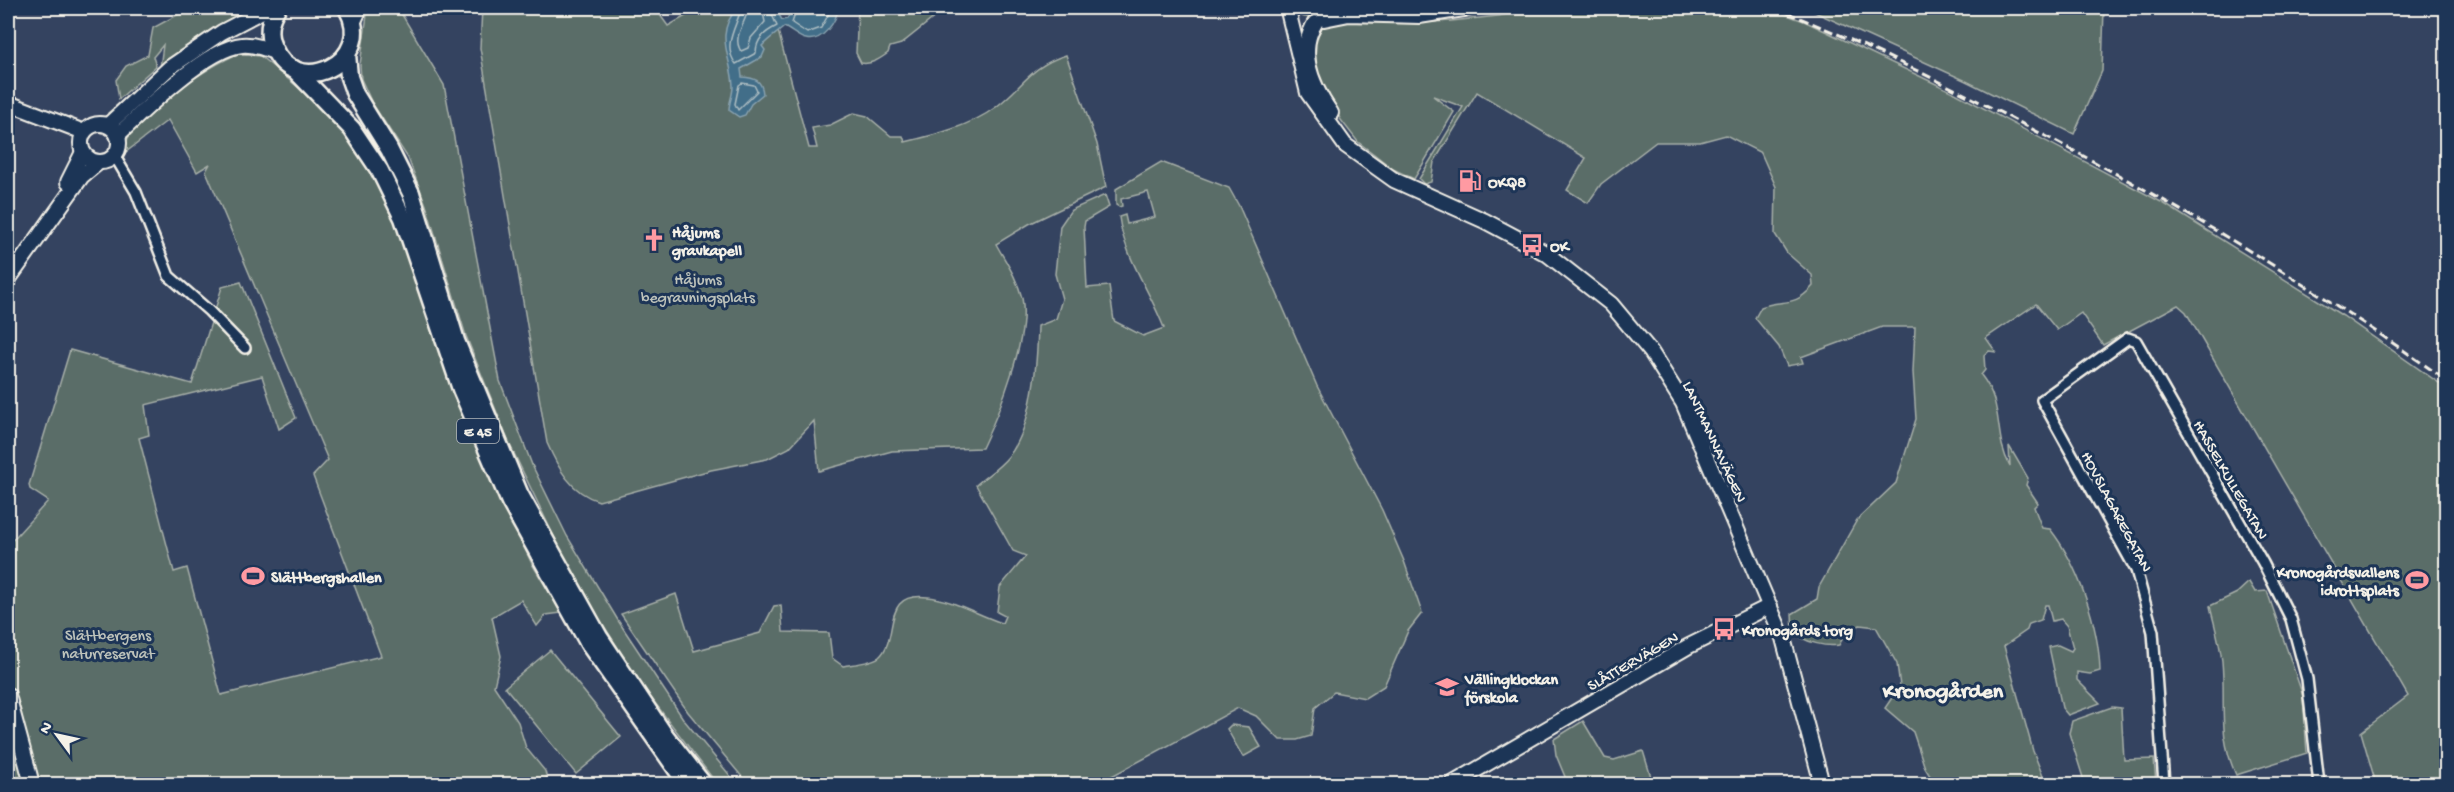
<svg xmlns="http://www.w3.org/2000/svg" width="2454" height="792" viewBox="0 0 2454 792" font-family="'Gochi Hand',sans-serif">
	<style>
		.green { fill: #5a6d68; stroke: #a7afa8; stroke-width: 1.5 }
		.water { fill: #426e89; stroke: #89a2af; stroke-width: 1.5 }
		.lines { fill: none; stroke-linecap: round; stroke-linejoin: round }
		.shore { stroke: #adbdc2; stroke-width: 1.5 }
		.street-casing { stroke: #f4f1e8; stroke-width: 14 }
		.secondary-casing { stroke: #f4f1e8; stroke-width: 18 }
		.highway-casing { stroke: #f4f1e8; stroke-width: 21 }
		.street { stroke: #1d3557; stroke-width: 9 }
		.secondary { stroke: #1d3557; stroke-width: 14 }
		.highway { stroke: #1d3557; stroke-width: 16 }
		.rail { stroke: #f4f1e8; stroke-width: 3; stroke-dasharray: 9 4.5; stroke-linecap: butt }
		.labels { text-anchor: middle; stroke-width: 6; stroke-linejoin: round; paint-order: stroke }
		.shield { fill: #1d3557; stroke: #b4b9bc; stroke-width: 1.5 }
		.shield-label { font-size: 15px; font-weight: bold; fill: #f4f1e8 }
		.poi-label { font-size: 16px; font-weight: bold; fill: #f4f1e8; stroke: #1d3557; text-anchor: start }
		.park-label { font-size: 16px; fill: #bec3bb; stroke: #1d3557 }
		.street-label { font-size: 16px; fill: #f4f1e8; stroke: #1d3557 }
		.district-label { font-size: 22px; font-weight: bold; fill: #f4f1e8; stroke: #1d3557 }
	</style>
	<rect width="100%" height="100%" fill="#344360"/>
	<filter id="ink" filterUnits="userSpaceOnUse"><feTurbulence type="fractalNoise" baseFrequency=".0167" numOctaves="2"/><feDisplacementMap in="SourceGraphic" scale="12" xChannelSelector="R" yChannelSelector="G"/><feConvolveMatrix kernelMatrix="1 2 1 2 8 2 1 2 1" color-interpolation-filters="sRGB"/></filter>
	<g filter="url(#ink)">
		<g class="green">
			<path d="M190,8h59l-30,18 -107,91 -4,-4 52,-45 3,-23 -10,12 3,9 -37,33 -3,-19 10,-14 22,-11 5,-27z"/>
			<path d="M368,8h30l46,77 56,296 32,84 35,71 52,86 65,98 53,64h-20l-72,-94 -43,-67 -42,-74 -50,-104 -44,-109 -40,-131 -18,-47 -36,-55 -11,-24 -1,-14z"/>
			<path d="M482,8h173l13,18 32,-18h72l37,140h8l-5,-20 18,-3 24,-12 13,3 24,20h12l2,6c30,-7 66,-16 91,-35 28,-21 33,-40 70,-52l31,89 9,43 -77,37 -33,20c10,18 21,34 26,54 8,38 -23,115 -40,150l-90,3 -73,20 -5,-50 -25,27 -22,11 -56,11 -112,31c-28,-8 -41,-33 -52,-58l-67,-395z"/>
			<path d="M858,8h88l-45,36 -11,3 -2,6c-8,6 -17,12 -27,10l-5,-10z"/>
			<path d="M1291,8h36c-11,12 -25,13 -36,0z"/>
			<path d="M1536,8h231l37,13 151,72 208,110 180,113 103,72v396h-70l-15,-52 47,-36 -222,-384 -8,-7 -75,40 -22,-32 -24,17 -21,-26 -50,34 10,14 -7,-1 -5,5 1,14 -4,5c24,30 12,61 29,91l-1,-20 19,32 -2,7 12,18 -4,4 8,21 8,1c28,35 49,97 50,142l-10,3 -13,-2v8l23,23 -32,12 -6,-7 -13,-61 9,-2 13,6 2,-3 -6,-22 -6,-7 -9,2 -4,-16h-3l-4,15 -12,4 -2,6 -23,16 29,105 13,33h-111l-10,-16 -12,-36 -28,-24 15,-22 -3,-22 -21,-37 -16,-2 -16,11 -5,9c-11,2 -36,-2 -44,-13 -4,-5 -2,-12 -3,-18l25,-15 2,-12 38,-67 39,-37 20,-64 -3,-47 2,-45h-33l-81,30 2,6 -16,3 -8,-19 -24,-29 6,-11c23,-8 33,1 52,-21l-1,-11 -25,-22 -12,-19 1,-47 -15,-34 -35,-18 -26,7h-44l-55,42 -13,19 -21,-13 19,-32 -109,-66 -43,70 -3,20 -7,2 -5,-5 44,-72 -30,-11 21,16 -40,67 -21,-10 -19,-15 -16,-12 -17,-22 -26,-43 -4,-36 12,-17 32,-5 59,4 37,-2 47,-5z"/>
			<path d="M1806,8h298l-2,63 -28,63 -110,-54z"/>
			<path d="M238,54l22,2 67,55 20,22 32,49 17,42 51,150 25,64 60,126 30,49 -16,2 -9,11 -16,-26 -29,17 9,39 -7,30 24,36 8,26 19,23 3,13h-540v-239l40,-44 -18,-12 -1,-4 41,-135 122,34 30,-97 19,-5 55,136 -17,11 -17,-53 -117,29 4,30 -10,3 35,134 13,-4 34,127 160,-39 -68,-180 15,-16 -122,-289 4,-7 -13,8 -29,-52 -42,32c-9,-29 87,-89 112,-98z"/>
			<path d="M1161,162l68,26 10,18 78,180 65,124 22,51 18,52 -14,18 -24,55 -19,12 -31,-6 -19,16 -4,28 -14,4h-17l-24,-24 -18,-8 -141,76h-349l-60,-72 -67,-98 55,-20 18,57 66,-18 14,-27 7,-1 2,27 46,1 3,25 11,8c10,-2 28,-3 36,-9 22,-20 0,-66 49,-60 26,3 50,18 74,26l3,-7 -8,-4 3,-25 26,-31 -13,-5 -37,-66c10,-9 23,-17 32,-28 25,-29 29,-93 30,-131l18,-7 6,-20 -7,-25 5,-48 11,-16 34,-15 4,12 -24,14 -1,6 3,61 22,-2 5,35 29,15 21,-8c-14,-37 -40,-72 -45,-111l6,-2 2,9 28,-7 -7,-25 -27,7 1,7 -3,1 -3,-2v-16z"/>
			<path d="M2249,582l6,10 12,-1 36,105 4,57 -71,22c-19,-42 -10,-70 -14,-114 -2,-18 -8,-37 -12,-55l27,-13z"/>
			<path d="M550,650l71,87 -45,37 -71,-87z"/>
			<path d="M2112,707l9,1 3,52 30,-1 2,25h-71l-16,-51 3,-12z"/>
			<path d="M1583,721l22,37 9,2 29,-9 8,26 -2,7h-81l-12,-29 -2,-16z"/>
			<path d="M1231,725l18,2 12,20 -18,10 -16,-28z"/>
		</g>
		<path class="water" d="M737,8h38l7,12 5,-1 6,-11h45c-1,13 -16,35 -32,31 -7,-1 -15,-9 -22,-12 -7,7 -15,11 -22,19l3,4 -3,7 -21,12 1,8c13,1 20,3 21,17l-12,10 -6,11 -6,2 -10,-7c0,-8 4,-15 4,-24 -1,-29 -20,-50 4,-78z"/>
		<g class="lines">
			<g class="shore">
				<path d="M741,8c-3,17 -20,37 -5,56l20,-11c0,-14 9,-21 21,-27l-8,-18"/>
				<path d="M748,8c-1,14 -17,29 -7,43l7,-3 3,-10 14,-16 -3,-14"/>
				<path d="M797,8l-5,15 15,10 14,-5 11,-20"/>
				<path d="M742,83l12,2 3,6 -19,19 -3,-6 4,-19z"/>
			</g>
			<g class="street-casing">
				<g id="street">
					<path d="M114,155l22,37 33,84 40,35 36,37"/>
					<path d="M2164,784l-11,-152 -17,-62 -94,-170 86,-62 8,3 127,222 28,56 16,60 12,105"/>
				</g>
			</g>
			<g class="secondary-casing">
				<g id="secondary">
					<path d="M1289,15l19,78 37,52 49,35 91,41 62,33 64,50 40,48 32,51 100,235 39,146"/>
					<path d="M1324,19l25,-5 70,2 51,-8"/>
					<path d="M353,23l7,-15"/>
					<path d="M1315,23c-18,29 -2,64 16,90"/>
					<path d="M8,103l76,29"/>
					<circle cx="100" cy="143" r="19"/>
					<path d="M108,125l61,-57 53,-36 46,-24"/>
					<path d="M118,135c26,-25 89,-87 124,-90 11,-1 22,3 33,7"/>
					<path d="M68,182l15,-30"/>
					<path d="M8,280l74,-104 17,-14"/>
					<path d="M8,695l24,89"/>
					<path d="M1452,784l237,-138 81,-40"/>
				</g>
			</g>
			<g class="highway-casing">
				<g id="highway">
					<path d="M277,8c-8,12 -10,26 -4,39 22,54 105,15 74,-39"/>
					<path d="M347,54l2,23 6,17 34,55 22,44 45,148 64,154 79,142 64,96 40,51"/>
					<path d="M294,69l58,60 28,42 23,47 58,171 49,113 79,142 98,140"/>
				</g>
			</g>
			<use href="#street" class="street"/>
			<use href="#secondary" class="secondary"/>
			<use href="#highway" class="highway"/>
			<path class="rail" d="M1775,8c89,35 175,78 259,122 143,74 281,157 412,250"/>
		</g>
	</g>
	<defs>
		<g id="fuel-bare" transform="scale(1.8)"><path d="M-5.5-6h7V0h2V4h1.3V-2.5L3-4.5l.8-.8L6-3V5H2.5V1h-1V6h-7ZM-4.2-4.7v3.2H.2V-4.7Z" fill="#ff9aa2" stroke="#1d3557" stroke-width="2.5" paint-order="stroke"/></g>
		<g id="church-bare" transform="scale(1.8)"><path d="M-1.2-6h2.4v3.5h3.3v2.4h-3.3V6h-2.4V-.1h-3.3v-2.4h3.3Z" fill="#ff9aa2" stroke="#1d3557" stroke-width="2.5" paint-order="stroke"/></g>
		<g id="bus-bare" transform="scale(1.8)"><path d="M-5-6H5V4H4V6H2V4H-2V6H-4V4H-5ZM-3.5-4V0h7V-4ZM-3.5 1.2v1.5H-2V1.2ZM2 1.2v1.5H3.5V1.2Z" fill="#ff9aa2" stroke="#1d3557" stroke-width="2.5" paint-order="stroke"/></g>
		<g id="stadium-bare" transform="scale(1.8)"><path d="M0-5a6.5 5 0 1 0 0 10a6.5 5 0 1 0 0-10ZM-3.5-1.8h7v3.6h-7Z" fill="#ff9aa2" stroke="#1d3557" stroke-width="2.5" paint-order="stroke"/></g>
		<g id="school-bare" transform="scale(1.8)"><path d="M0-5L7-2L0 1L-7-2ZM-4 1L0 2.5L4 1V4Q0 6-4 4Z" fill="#ff9aa2" stroke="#1d3557" stroke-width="2.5" paint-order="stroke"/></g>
	</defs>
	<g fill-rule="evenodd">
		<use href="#fuel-bare" x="1470" y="181"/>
		<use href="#church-bare" x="654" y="240"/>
		<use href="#bus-bare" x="1532" y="245"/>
		<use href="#stadium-bare" x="253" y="576"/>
		<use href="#stadium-bare" x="2417" y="580"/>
		<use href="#bus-bare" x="1724" y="629"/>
		<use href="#school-bare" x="1447" y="687"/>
	</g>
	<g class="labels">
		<rect class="shield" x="457" y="419" width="42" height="24" rx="4.5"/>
		<g class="shield-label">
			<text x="478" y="436">E 45</text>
		</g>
		<g class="poi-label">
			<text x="1488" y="187">OKQ8</text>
			<text x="672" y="237">Håjums<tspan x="672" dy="18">gravkapell</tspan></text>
			<text x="1550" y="251">OK</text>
			<text x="2399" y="577" text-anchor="end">Kronogårdsvallens<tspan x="2399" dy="18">idrottsplats</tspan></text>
			<text x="271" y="582">Slättbergshallen</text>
			<text x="1742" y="635">Kronogårds torg</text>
			<text x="1465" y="684">Vällingklockan<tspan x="1465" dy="18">förskola</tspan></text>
		</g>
		<g class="park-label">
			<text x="698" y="284">Håjums<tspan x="698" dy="18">begravningsplats</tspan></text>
			<text x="108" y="640">Slättbergens<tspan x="108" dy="18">naturreservat</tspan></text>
		</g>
		<g class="street-label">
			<text transform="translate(1716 441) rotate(65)" y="6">LANTMANNAVÄGEN</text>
			<text transform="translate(2232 479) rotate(60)" y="6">HASSELKULLEGATAN</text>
			<text transform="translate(2118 511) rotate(62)" y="6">HOVSLAGAREGATAN</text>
			<text transform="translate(1632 660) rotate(-30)" y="6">SLÅTTERVÄGEN</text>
		</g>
		<g class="district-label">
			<text x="1943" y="697">Kronogården</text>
		</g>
	</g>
	<rect width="2454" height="792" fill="none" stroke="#1d3557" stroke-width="30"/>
	<rect x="15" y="15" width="2424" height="762" fill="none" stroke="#f4f1e8" stroke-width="2" filter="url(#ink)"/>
	<g transform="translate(57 735) rotate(303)" stroke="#1d3557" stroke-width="4.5" paint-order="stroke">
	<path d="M0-4.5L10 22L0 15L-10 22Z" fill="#f4f1e8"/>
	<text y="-9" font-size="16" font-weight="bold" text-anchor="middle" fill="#f4f1e8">N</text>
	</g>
</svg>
